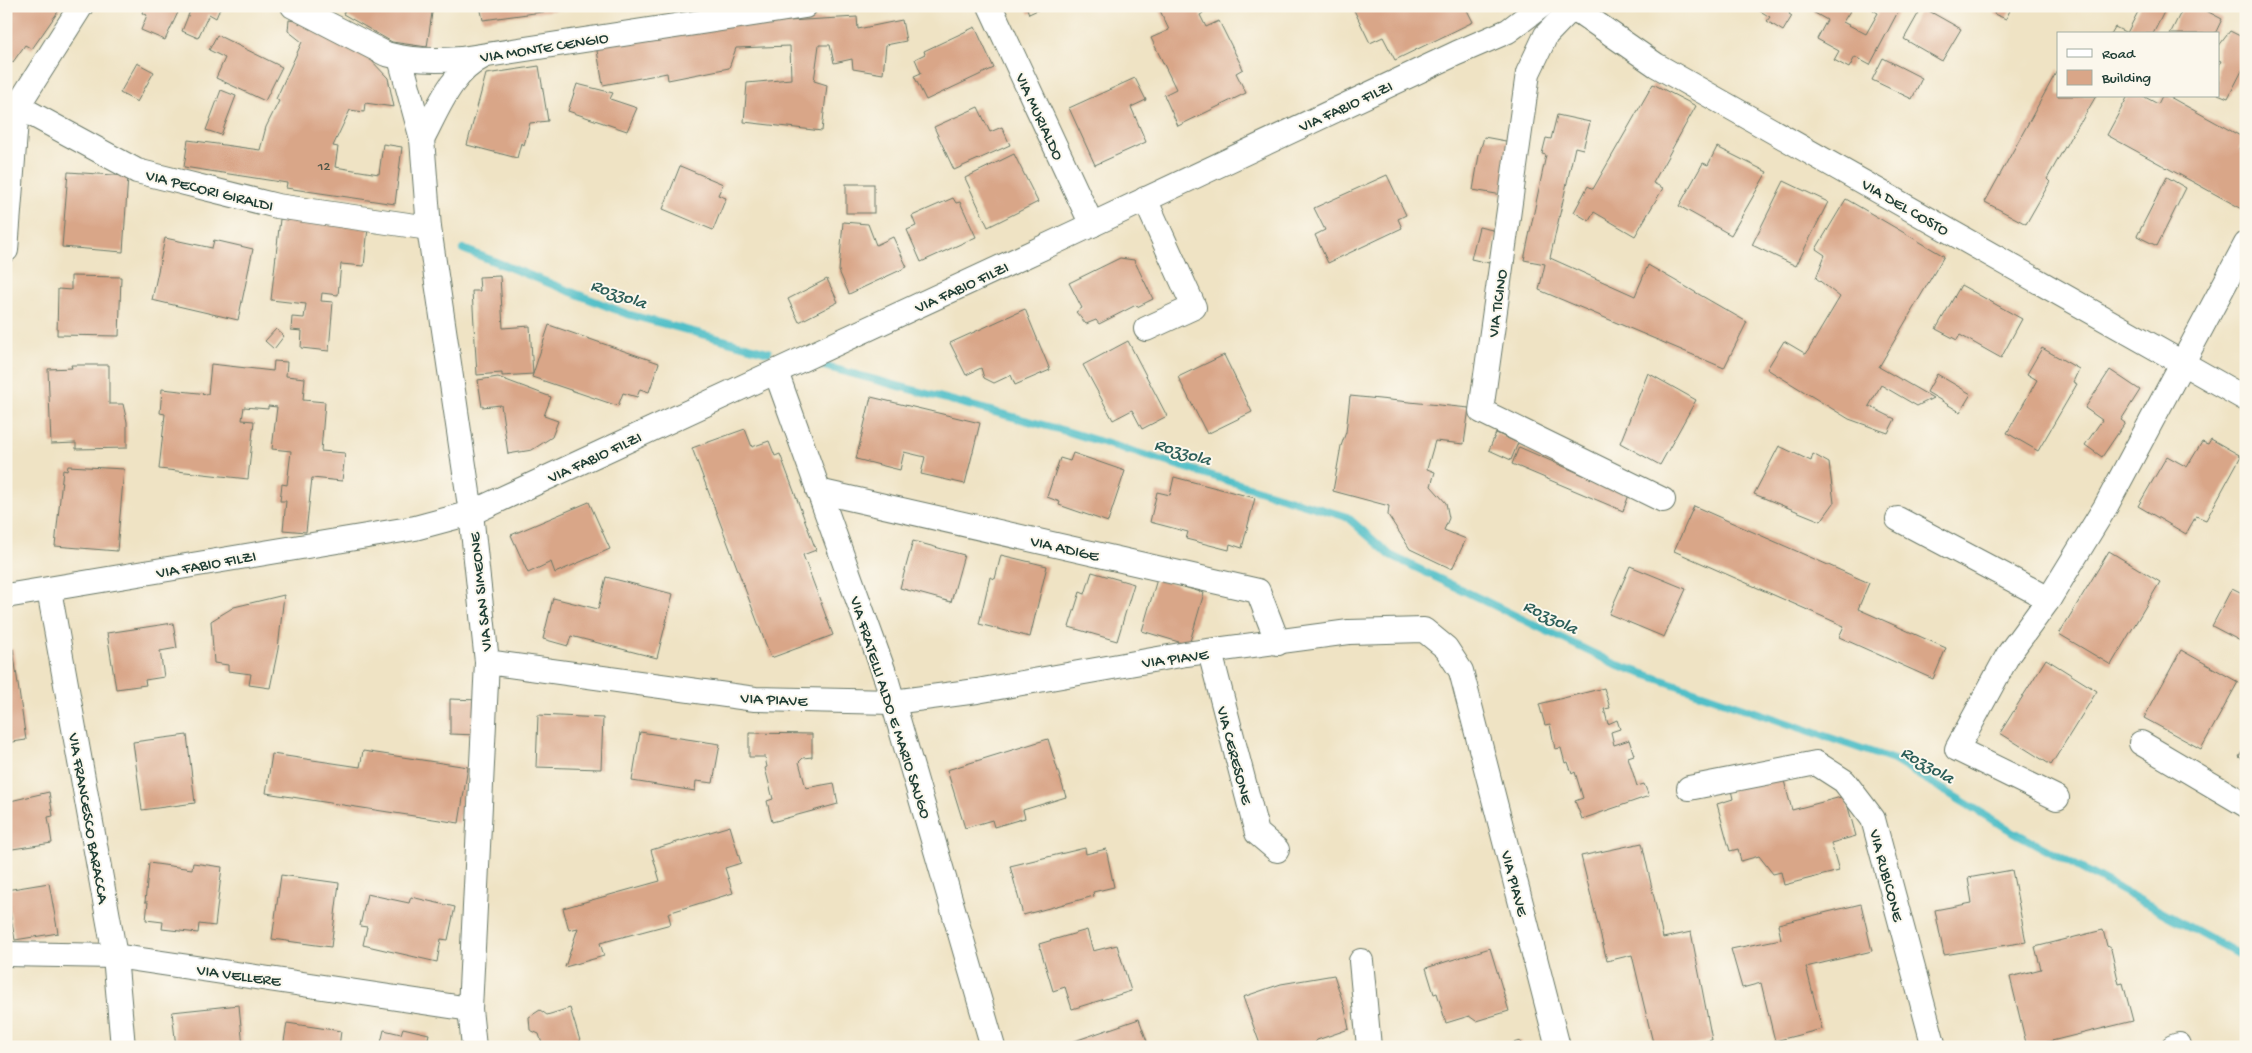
<svg xmlns="http://www.w3.org/2000/svg" width="2252" height="1053" viewBox="0 0 2252 1053" font-family="'Gochi Hand',sans-serif">
	<style>
		.lines { fill: none; stroke-linecap: round; stroke-linejoin: round }
		.stream { stroke: #51bfc8; stroke-width: 8 }
		.building { fill: #d9a688 }
		.street-casing { stroke: #687766; stroke-width: 26 }
		.street { stroke: #fff; stroke-width: 24 }
		.labels { text-anchor: middle; stroke-width: 4; stroke-linejoin: round; paint-order: stroke }
		.number-label { font-size: 14px; fill: #4e5749 }
		.street-label { font-size: 16px; fill: #1f3d34; stroke: #fbf7ec }
		.water-label { font-size: 18px; font-style: italic; fill: #2c5e59; stroke: #fbf7ec }
	</style>
	<rect width="100%" height="100%" fill="#fbf7ec"/>
	<filter id="ink" filterUnits="userSpaceOnUse"><feTurbulence type="fractalNoise" baseFrequency=".02" numOctaves="2"/><feDisplacementMap in="SourceGraphic" scale="10" xChannelSelector="R" yChannelSelector="G"/><feConvolveMatrix kernelMatrix="1 2 1 2 8 2 1 2 1" color-interpolation-filters="sRGB"/></filter>
	<filter id="wash" filterUnits="userSpaceOnUse"><feTurbulence type="fractalNoise" baseFrequency=".0096" numOctaves="4" result="noise"/><feDisplacementMap in="SourceGraphic" scale="20" xChannelSelector="R" yChannelSelector="G"/><feGaussianBlur stdDeviation="1.12" result="paint"/><feColorMatrix in="noise" values="0 0 0 0 0 0 0 0 0 0 0 0 0 0 0 0 0 1.4 0 .05"/><feComposite in="paint" operator="in"/></filter>
	<g filter="url(#wash)">
		<rect width="100%" height="100%" fill="#efe3c4"/>
		<g class="lines">
			<g class="stream">
				<path d="M463,249l164,65 141,38"/>
				<path d="M820,365l249,67 278,85 43,38 225,109 279,96 109,66 243,132"/>
			</g>
		</g>
		<g id="blocks">
			<g class="building">
				<path d="M6,6h56l-30,43 -7,-4 -12,17 -7,-5z"/>
				<path d="M145,6h36l-16,34 -24,-10 6,-15 -5,-2z"/>
				<path d="M192,6h29l-5,12 -7,-4 -11,24 -16,-7z"/>
				<path d="M347,6h86l-6,41 -35,-5 -49,-28z"/>
				<path d="M480,6h99v1l-96,13z"/>
				<path d="M1026,6h20l-17,8z"/>
				<path d="M1158,6h42l3,7 -3,2 6,12 13,-6 24,48 -7,4 10,20 -68,33 -14,-31 12,-6 -25,-51 18,-8z"/>
				<path d="M1352,6h113l8,16 -78,38 -12,-23 -13,6z"/>
				<path d="M1752,6h42l-5,8 3,2 -9,15 -16,-10 3,-4z"/>
				<path d="M1816,6h26l8,5 -7,11 23,12 12,-21 -5,-3 2,-4h26l-31,59 -15,-8 -6,11 -15,-8 5,-9 -22,-12 10,-19 -14,-8z"/>
				<path d="M1997,6h15l-6,13 -12,-5z"/>
				<path d="M2141,6h26l-14,28h-42l4,-7 12,6z"/>
				<path d="M2184,6h13l25,13 -7,15h-45z"/>
				<path d="M1922,7l39,22 -19,32 -38,-22z"/>
				<path d="M857,17l1,12 44,-9 4,21 -20,4 -3,29 -30,-5 -1,-10 -18,4 -4,-18h-11l-5,36 13,4 -5,46 -78,-9 3,-39 44,-4 -1,-33 -54,2 -7,20 -61,12 -1,-7 -64,12 -7,-40 139,-21z"/>
				<path d="M289,20l19,3 62,36 18,19 6,29 -29,-4 -1,9 -14,-2 -17,36 5,1 -3,20 44,7 4,-30 19,3 -7,57 -109,-16 1,-5 -103,-16 4,-27 72,10 6,-23 13,-26 -3,-2 26,-57 -14,-11z"/>
				<path d="M975,27l19,41 -68,32 -12,-24 7,-3 -6,-14 10,-5 -1,-3z"/>
				<path d="M2230,31l16,8v24l-18,35 -10,-4v-27l3,-6 -3,-1v-13z"/>
				<path d="M217,35l65,32 -17,34 -49,-23 9,-20 -16,-8z"/>
				<path d="M1883,58l39,20 -10,21 -40,-19z"/>
				<path d="M137,63l17,9 -17,30 -17,-9z"/>
				<path d="M539,66l9,55 -18,2 -6,22 -3,-2 -4,15 -50,-13 19,-71z"/>
				<path d="M2058,69v27h38l-15,26h-2l-32,57 3,3 -24,42 -41,-22z"/>
				<path d="M1135,78l11,22 -15,7 15,35 -51,23 -26,-57z"/>
				<path d="M577,84l36,9 -3,6 27,9 -10,23 -59,-20z"/>
				<path d="M1653,84l43,22 -43,77 10,5 -28,48 -41,-24 -5,9 -15,-9 14,-26 5,3z"/>
				<path d="M221,90l15,6 -15,39 -15,-5z"/>
				<path d="M2128,96h15l15,8 4,-8h6l76,42 -5,11 7,3v59l-139,-76z"/>
				<path d="M978,107l12,25 12,-5 8,18 -56,25 -20,-43z"/>
				<path d="M1557,115l33,7 -7,27 -8,-2 -25,111 85,38 13,-31 99,57 -23,46 -185,-78 6,-26 -21,-4 22,-105 -4,-1 4,-16 5,1z"/>
				<path d="M1484,137l27,5 -9,53 -29,-5 6,-35z"/>
				<path d="M1717,147l50,25 -36,63 -52,-29 24,-43 5,2z"/>
				<path d="M1014,154l24,48 -50,25 -23,-49z"/>
				<path d="M680,166l43,18 -5,11 8,3 -13,32 -50,-21z"/>
				<path d="M68,172l60,4 -5,76 -61,-5z"/>
				<path d="M1387,175l19,40 -8,4 4,9 -74,35 -13,-28 10,-5 -11,-22z"/>
				<path d="M2167,177l19,11 -29,58 -20,-10z"/>
				<path d="M1784,181l44,21 -32,64 -44,-21z"/>
				<rect x="846" y="184" width="28" height="29"/>
				<path d="M953,198l3,5 4,-1 16,35 -55,25 -14,-32 9,-4 -4,-10z"/>
				<path d="M1846,199l98,57 -65,111 54,31 -16,8 -36,-21 -12,21 26,13 -7,14 -39,-14 -82,-50 17,-28 22,13 34,-57 -24,-19 9,-23 -9,-6z"/>
				<path d="M280,219l88,9 -4,38 -23,-2 -3,31 -16,-2 -1,8 12,1 -4,49 -28,-3 1,-17 -11,-1 1,-13 12,1 2,-14 -35,-4z"/>
				<path d="M843,222l25,2 8,21 17,-8 14,30 -58,27 -10,-23z"/>
				<path d="M1479,227l18,4 -8,32 -18,-4z"/>
				<path d="M165,238l47,10 2,-8 39,9 -15,71 -86,-20z"/>
				<path d="M1120,258l14,2 19,39 -16,8 -1,-2 -37,19 -3,-4 -10,4 -10,-12 6,-4 -13,-25z"/>
				<path d="M71,276l50,1 -2,59 -62,-1 1,-46 13,1z"/>
				<path d="M500,276l3,52 27,-2 3,48 -31,2v-3l-25,2 -5,-84h8l-1,-14z"/>
				<path d="M827,279l11,23 -39,20 -11,-23z"/>
				<path d="M1961,285l61,34 -21,39 -41,-23 -3,5 -21,-11z"/>
				<path d="M1025,309l25,61 -35,15 -4,-10 -17,8 -10,-5 -3,-10 -15,7 -16,-32z"/>
				<path d="M549,325l110,38 -10,29 -9,-3 -3,8 -14,-4 -5,13 -86,-29z"/>
				<path d="M276,329l8,7 -10,13 -9,-8z"/>
				<path d="M1128,341l39,75 -25,13 -10,-19 -19,10 -30,-55z"/>
				<path d="M2042,348l37,21 -6,13 4,2 -39,67 -31,-18 30,-53 -10,-6z"/>
				<path d="M1224,355l28,57 -45,22 -29,-57z"/>
				<path d="M274,361l13,1 -1,14 19,2 -2,22 22,2 -4,49 24,2 -3,28 -30,-3 -6,54 -23,-2 3,-29h-6l2,-17 5,1 4,-34 -19,-2 5,-42 -9,-1v3l-24,-2 -2,13 12,1 -6,58 -89,-10 6,-55 -5,-1 2,-24 46,5 3,-30 62,7z"/>
				<path d="M71,365h38v39h14l4,18v26l-51,1v-6l-25,1 -3,-75 24,-1z"/>
				<path d="M2110,370l30,20 -19,30 4,3 -23,34 -17,-12 17,-25 -17,-12z"/>
				<path d="M1648,373l48,27 -36,65 -40,-22z"/>
				<path d="M1937,374l34,20 -11,18 -33,-20z"/>
				<path d="M498,377l53,20 -7,19 14,5 -6,16 -20,13 -24,4 -7,-49 -19,2 -4,-27z"/>
				<path d="M1350,396l119,12 -5,36 -29,-3 -8,28 8,3 -4,14 15,17 3,15 -5,12 22,9 -14,30 -42,-20 -22,-34 1,-9 -56,-15 8,-45 5,-14z"/>
				<path d="M871,397l109,26 -15,61 -44,-10 4,-17 -21,-5 -4,18 -44,-11z"/>
				<path d="M745,429l7,18 17,-6 6,15 5,-2 36,96 -13,5 30,80 -62,23 -79,-210z"/>
				<path d="M1496,433l22,10 -7,17 -22,-10z"/>
				<path d="M2211,439l30,17 -35,64 -10,-4 -10,18 -48,-28 29,-50 20,11 15,-25 6,2z"/>
				<path d="M1779,446l32,15 2,-7 16,9 5,40 -13,18 -67,-27z"/>
				<path d="M1519,447l110,48 -6,16 -111,-47z"/>
				<path d="M1073,453l52,18 -17,51 -49,-17 1,-3 -13,-5 13,-39 10,3z"/>
				<path d="M68,466l56,3 -7,82 -62,-5 8,-76 4,1z"/>
				<path d="M1174,477l81,21 -13,50 -12,-4 -1,6 -43,-11 2,-7 -38,-10 7,-30 13,3z"/>
				<path d="M589,502l21,47 -55,24 -4,-11 -23,11 -17,-38z"/>
				<path d="M1694,506l175,77 -11,26 88,39 -13,31 -94,-42 5,-11 -170,-75z"/>
				<path d="M913,541l51,14 -13,47 -51,-14z"/>
				<path d="M2109,551l51,31 -49,83 -52,-31z"/>
				<path d="M1001,555l46,11 -17,71 -51,-13 11,-47 5,2z"/>
				<path d="M1630,566l56,23 -22,48 -55,-23z"/>
				<path d="M1092,572l42,12 -17,57 -48,-14 11,-35 5,2z"/>
				<path d="M606,577l67,17 -16,64 -86,-22 -3,10 -25,-7 10,-41 45,11z"/>
				<path d="M1157,579l47,14 -15,52 -47,-14z"/>
				<path d="M2232,588l14,7v49l-34,-18z"/>
				<path d="M284,595l-6,54 -8,39 -21,-3 2,-11 -23,-3v-6l-14,-2 -3,-42 23,-14z"/>
				<path d="M173,623l4,25 -17,3 4,26 -19,3 1,5 -30,4 -9,-56z"/>
				<path d="M13,649l13,91 -20,3v-93z"/>
				<path d="M2181,650l57,32 -37,67 -57,-31z"/>
				<path d="M2046,659l51,32 -46,74 -51,-32z"/>
				<path d="M1604,688l6,20 -6,1 4,15 9,-4 3,9 -9,3 3,13 15,-5 5,15 -6,2 9,29 7,-2 5,12 -67,23 -7,-18 8,-3 -8,-26 -3,2 -4,-12 -3,1 -4,-15 -6,1 -5,-25 -5,1 -6,-21z"/>
				<path d="M450,699l29,1 -1,35 -28,-1z"/>
				<path d="M538,715l65,3 -2,51 -65,-2z"/>
				<path d="M640,732l80,12 -7,39 -17,-2 -1,10 -63,-10z"/>
				<path d="M749,733l63,1v23l-9,1 -4,4 7,26 28,-5 4,21 -66,18 -5,-21 6,-2 -8,-31 2,-1 -2,-10h-16z"/>
				<path d="M187,735l8,68 -53,7 -9,-68z"/>
				<path d="M1048,739l18,58 -43,13 2,8 -31,9 -2,-7 -27,8 -18,-58z"/>
				<path d="M2246,745v16l-7,-4z"/>
				<path d="M363,751l105,16 -9,56 -193,-30 6,-39 88,13z"/>
				<path d="M1783,777l9,33 53,-14 11,40 -25,7 8,28 -55,14 -3,-13 -8,2 -14,-18 -18,5 -3,-12 -8,2 -13,-47 16,-5 -2,-9z"/>
				<path d="M49,792l4,24 -5,1 4,26 -46,7v-48z"/>
				<path d="M730,826l11,37 -16,5 8,25 -65,20 3,11 -71,19 4,13 -39,11 13,-39 -9,2 -6,-22 97,-27 -9,-31z"/>
				<path d="M1642,843l21,95 28,-6 21,108 -29,7h-29l-22,-92 -25,6 -26,-105z"/>
				<path d="M1085,848l1,6 20,-5 8,38 -21,5 1,4 -71,19 -13,-49z"/>
				<path d="M149,863l43,6 1,-6 29,4 -7,59 -16,-2 -1,9 -36,-4 1,-7 -17,-2 2,-18h-3z"/>
				<path d="M2012,870l14,72 -82,13 -9,-45 37,-7 -4,-25z"/>
				<path d="M281,875l58,8 -8,64 -59,-8z"/>
				<path d="M49,883l9,50 -43,7 -9,-50z"/>
				<path d="M367,894l42,9 2,-6 44,10 -7,33 -7,-1 -4,23 -74,-17 4,-18 -7,-1z"/>
				<path d="M1861,904l11,47 -66,16 16,62 -47,12 -14,-58 -19,5 -11,-39 50,-10 -3,-15z"/>
				<path d="M1087,930l6,21 24,-6 14,46 -59,18 -7,-22 -12,4 -14,-47z"/>
				<path d="M2103,930l4,16 4,3 8,35 4,-1 10,38 -106,26 -17,-70 31,-8 -6,-22z"/>
				<path d="M1490,948l19,63 -33,10 -7,-5 -23,7 -9,-30 -3,1 -8,-26z"/>
				<path d="M1334,975l11,34 4,20 -32,11 -4,5 -4,2h-48l-18,-50 38,-13z"/>
				<path d="M239,1005l4,42h-67l-4,-35z"/>
				<path d="M570,1008l12,39h-39l-4,-13 -9,-4 -1,-13 11,-7 7,5z"/>
				<path d="M1139,1019l10,28h-89v-1z"/>
				<path d="M287,1023l54,8 -2,16h-56z"/>
				<path d="M403,1028l26,6 -3,13h-46l4,-17 17,4z"/>
				<path d="M1520,1041l2,6h-19v-1z"/>
			</g>
		</g>
	</g>
	<g filter="url(#ink)">
		<use href="#blocks" fill-opacity="0" stroke="#687766" stroke-width="1"/>
		<g class="lines">
			<g class="street-casing">
				<g id="street">
					<path d="M293,6l93,48c25,7 49,7 75,5l344,-53"/>
					<path d="M990,6l102,219"/>
					<path d="M1571,6l85,59 590,334"/>
					<path d="M1572,8l-26,27 -18,38 -47,338 182,89"/>
					<path d="M400,58l22,81 7,89 42,285 16,149 -17,347 4,38"/>
					<path d="M6,100l131,71 140,35 152,22"/>
					<path d="M422,139c16,-30 29,-67 62,-83"/>
					<path d="M1145,199l49,108 -48,22"/>
					<path d="M6,250l11,-143 64,-101"/>
					<path d="M776,372l110,306 107,369"/>
					<path d="M818,491l440,100 20,52"/>
					<path d="M1898,519l151,80"/>
					<path d="M49,590l66,366 8,91"/>
					<path d="M6,596l409,-68 56,-15 584,-271 402,-189 51,-22 33,-25"/>
					<path d="M1210,652l47,181 20,17"/>
					<path d="M487,662l268,37 138,3 84,-11 209,-37 163,-22 75,-2 22,18 15,23 97,376"/>
					<path d="M2141,743l105,62"/>
					<path d="M1689,788l127,-25 28,18 29,38 61,228"/>
					<path d="M2057,798l-100,-49 51,-94 41,-56 57,-93 140,-262"/>
					<path d="M6,954l109,2 355,53"/>
					<path d="M1361,961l8,86"/>
					<path d="M2173,1047l6,-2"/>
				</g>
			</g>
			<use href="#street" class="street"/>
		</g>
	</g>
	<g class="labels">
		<g class="number-label">
			<text x="324" y="170">12</text>
		</g>
		<g class="street-label">
			<text transform="translate(544 46) rotate(-9)" y="6">VIA MONTE CENGIO</text>
			<text transform="translate(1345 105) rotate(-25)" y="6">VIA FABIO FILZI</text>
			<text transform="translate(1041 116) rotate(65)" y="6">VIA MURIALDO</text>
			<text transform="translate(210 189) rotate(14)" y="6">VIA PECORI GIRALDI</text>
			<text transform="translate(1906 206) rotate(30)" y="6">VIA DEL COSTO</text>
			<text transform="translate(961 286) rotate(-25)" y="6">VIA FABIO FILZI</text>
			<text transform="translate(1496 303) rotate(-82)" y="6">VIA TICINO</text>
			<text transform="translate(594 456) rotate(-25)" y="6">VIA FABIO FILZI</text>
			<text transform="translate(1065 547) rotate(13)" y="6">VIA ADIGE</text>
			<text transform="translate(206 563) rotate(-10)" y="6">VIA FABIO FILZI</text>
			<text transform="translate(479 592) rotate(-96)" y="6">VIA SAN SIMEONE</text>
			<text transform="translate(1175 657) rotate(-8)" y="6">VIA PIAVE</text>
			<text transform="translate(774 698) rotate(3)" y="6">VIA PIAVE</text>
			<text transform="translate(892 707) rotate(72)" y="6">VIA FRATELLI ALDO E MARIO SAUGO</text>
			<text transform="translate(1236 755) rotate(75)" y="6">VIA CERESONE</text>
			<text transform="translate(90 818) rotate(80)" y="6">VIA FRANCESCO BARACCA</text>
			<text transform="translate(1888 875) rotate(75)" y="6">VIA RUBICONE</text>
			<text transform="translate(1516 883) rotate(75)" y="6">VIA PIAVE</text>
			<text transform="translate(239 974) rotate(8)" y="6">VIA VELLERE</text>
		</g>
		<g class="water-label">
			<text transform="translate(619 293) rotate(20)" y="6">Rozzola</text>
			<text transform="translate(1183 451) rotate(17)" y="6">Rozzola</text>
			<text transform="translate(1551 616) rotate(26)" y="6">Rozzola</text>
			<text transform="translate(1928 764) rotate(30)" y="6">Rozzola</text>
		</g>
	</g>
	<rect width="2252" height="1053" fill="none" stroke="#fbf7ec" stroke-width="25"/>
	<rect x="2057" y="32" width="162" height="65" fill="#fbf7ec" stroke="#a3ada2"/>
	<rect x="2067" y="49" width="25" height="8" fill="#ffffff" stroke="#a3ada2"/>
	<text x="2102" y="58" font-size="15" fill="#1f3d34">Road</text>
	<rect x="2067" y="70" width="25" height="15" fill="#d9a688" stroke="#a3ada2"/>
	<text x="2102" y="82" font-size="15" fill="#1f3d34">Building</text>
</svg>
